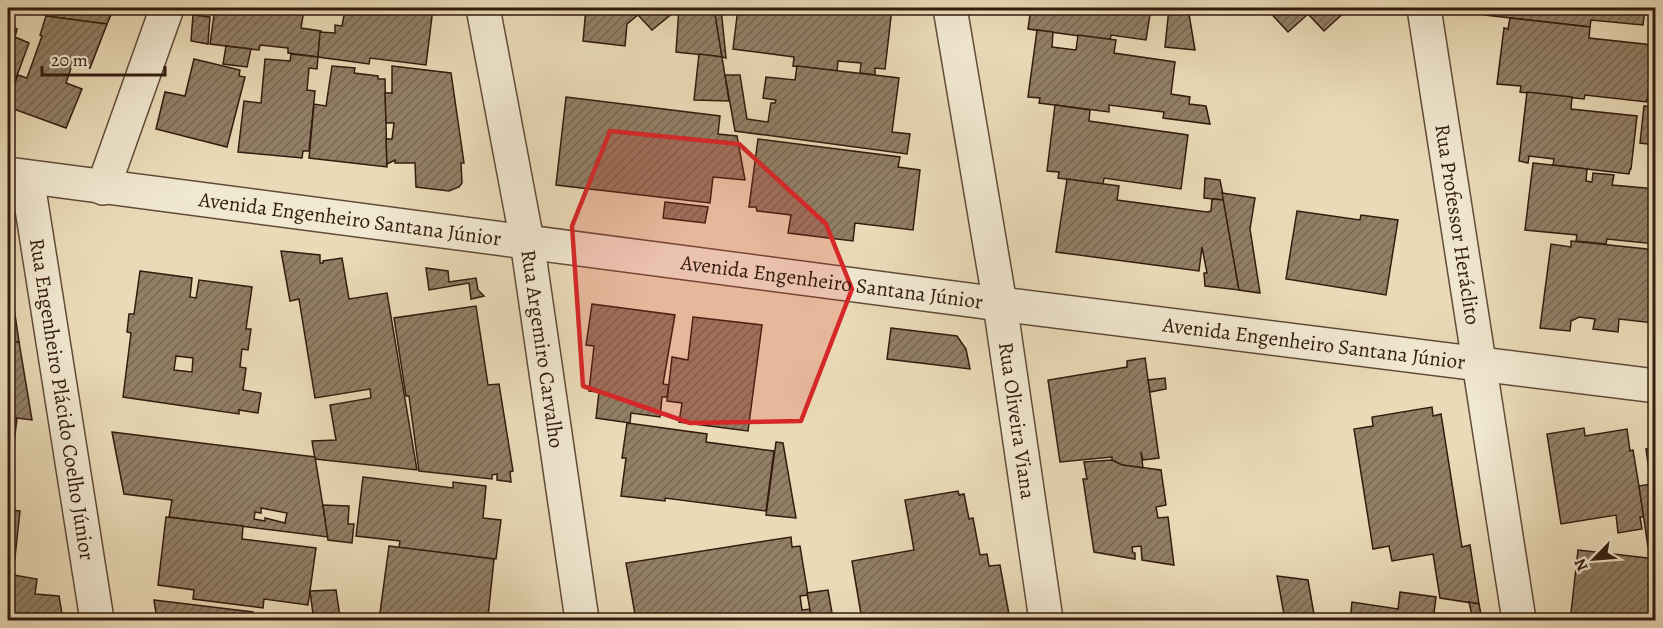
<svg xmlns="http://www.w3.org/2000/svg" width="1663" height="628" viewBox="0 0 1663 628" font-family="Alegreya,serif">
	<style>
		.building { fill: url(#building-hatch); stroke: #331b0e; stroke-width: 1.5; fill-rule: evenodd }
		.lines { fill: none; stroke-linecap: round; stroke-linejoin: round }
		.minor-casing { stroke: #614b38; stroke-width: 36 }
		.minor { stroke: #f1e8d1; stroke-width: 33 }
		.marked { fill: #d62828; fill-opacity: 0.2; stroke: #d62828; stroke-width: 4.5; stroke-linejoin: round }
		.labels { text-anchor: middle; stroke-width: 4.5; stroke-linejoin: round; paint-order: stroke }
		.street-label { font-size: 21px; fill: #331b0e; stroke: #f1e8d1 }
	</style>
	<defs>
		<pattern id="building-hatch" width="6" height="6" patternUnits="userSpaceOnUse" patternTransform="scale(1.5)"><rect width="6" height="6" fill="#927f66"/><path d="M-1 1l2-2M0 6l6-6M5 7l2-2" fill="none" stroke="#786752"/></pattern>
	</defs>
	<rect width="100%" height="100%" fill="#eadbb8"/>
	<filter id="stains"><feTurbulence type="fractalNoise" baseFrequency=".00333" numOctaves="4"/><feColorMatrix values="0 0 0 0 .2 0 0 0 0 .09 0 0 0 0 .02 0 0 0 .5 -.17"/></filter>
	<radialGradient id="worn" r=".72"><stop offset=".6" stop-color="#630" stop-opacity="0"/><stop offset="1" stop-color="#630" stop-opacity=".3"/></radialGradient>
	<g class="building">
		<path d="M49,8h65l-7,16 -61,-8z"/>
		<path d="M215,8h108l-1,4 -18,-2 -3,18 20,3 -3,26 -30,-4v-5l-28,-3 -1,5 -49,-6z"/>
		<path d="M328,8h38l25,2 1,-2h41l-7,57 -56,-7 -1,6 -51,-7 2,-25 15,1v-8l7,1 3,-16z"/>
		<path d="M586,8h85l3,4 -22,18 -14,-15 -11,9 -2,22 -42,-5z"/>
		<path d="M679,8h35l8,49 -46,-5z"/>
		<path d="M714,8h12h-5l5,50 -4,-1z"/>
		<path d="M738,8h154l-7,61 -10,-1v7l-15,-2 1,-10 -23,-2 -1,10 -44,-5 1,-9 -61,-8z"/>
		<path d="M1031,8h120l-5,32 -35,-5 -1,5 -82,-11z"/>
		<path d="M1169,8h19l7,42 -30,-3z"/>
		<path d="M1266,8h83l-25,23 -16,-17 -20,18z"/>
		<path d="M1486,8h159l-2,17 -52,-5 -1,7 -105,-12z"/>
		<path d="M193,15l17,2 -2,27 -17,-3z"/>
		<path d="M46,16l61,8 -17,44 -17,-6 -7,21 16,6 -16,39 -58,-21v-6l10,-26 9,3 15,-42 -2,-1z"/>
		<path d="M1510,18l80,9 -1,11 64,7 -6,57 -62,-7 -1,4 -64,-7 1,-6 -24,-2 7,-56 4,1z"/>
		<path d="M8,25l9,4 -2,8 14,6 -21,57z"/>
		<path d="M1037,30l16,2 -1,15 24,3 2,-15 38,5 -2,13 61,9 -4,32 19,3 -1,7 17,2 4,18 -47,-6 1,-6 -55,-7v7l-70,-9 1,-5 -12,-1z"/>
		<path d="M226,46l25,3 -4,18 -24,-3z"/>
		<path d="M291,54l27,3 -1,12 -8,-1 -2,22 8,1 -6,60h-6l-1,7 -64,-6 6,-51 17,2 4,-44 25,2z"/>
		<path d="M699,54l23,3 7,44 -35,-1z"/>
		<path d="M194,59l46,11 -1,6 6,1 -18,70 -71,-18 9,-37 20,4z"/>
		<path d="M332,66l23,2 -1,5 24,3v3h7l2,88 -78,-9 5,-54 12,2z"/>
		<path d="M392,66l59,7 13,90h-3l1,20 -3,4 -10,4 -33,-4 -1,-24h-20v-3l-8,4 -1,-25h6l2,-16h-8l-1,-30h7z"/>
		<path d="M797,66l102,12 -7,54 18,2 -3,20 -172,-23 -10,-56h15l7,44 21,3 3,-19h4l1,-3 -13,-2 3,-21 29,3z"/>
		<path d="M1527,92l45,5 -1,12 66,7 -6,53h-1l-1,5 -76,-9 1,-6 -25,-3 -1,7 -9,-2z"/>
		<path d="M566,97l154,19 -2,18 19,2 8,44 -32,-3 -3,26 -154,-18z"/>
		<path d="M1055,105l35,5 -1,11 99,14 -7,54 -77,-11 -1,6 -45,-6 1,-6 -12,-1z"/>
		<path d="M1644,106l12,1v38l-16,-2z"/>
		<path d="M758,139l142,18 -2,10 22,3 -7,60 -58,-7 -2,18 -65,-8 3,-18 -34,-4 -1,-4h-7z"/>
		<path d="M1533,163l54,6 -1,12 6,1 1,-9 21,2 -2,10 44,4v55l-49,-5 -1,5 -30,-3 1,-6 -52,-5z"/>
		<path d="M1205,178l15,2 4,20 -20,-2z"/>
		<path d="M1067,179l52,7 -2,14 90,12 4,-1 1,-12 12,1 15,90 -34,-4 -1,-13h3l-5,-26 -3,24 -143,-19z"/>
		<path d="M1222,193l33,5 -5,31 10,64 -21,-3z"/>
		<path d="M665,202l43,5 -3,16 -42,-5z"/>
		<path d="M1297,211l63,9 1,-5 37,5 -12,75 -100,-16z"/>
		<path d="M1571,241l85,9 -2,73 -35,-4 -1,13 -25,-3 2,-10 -16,-2 -8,4 -1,10 -30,-3 11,-84 20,3z"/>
		<path d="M281,251l39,4v8h3v-2l19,-3 7,41 38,-6 30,177 -102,-11 -3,-18 24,-1 -6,-35 41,-7 -1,-9 -55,9 -16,-99 -9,2z"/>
		<path d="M8,267l11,75 -11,-1z"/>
		<path d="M426,268l22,3 1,11 27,-4 2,12 6,6 -13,3 -2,-16 -40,7z"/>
		<path d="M140,271l52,7 -2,19 6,1 3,-18 53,7 -6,42h5l-3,21 -6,-1 -2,18 6,1 -3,22 18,3 -3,20 -19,-3v4l-116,-17 8,-64 -4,-1 2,-18h5zM176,356l17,2 -1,14 -18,-2z"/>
		<path d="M592,304l83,11 -12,69 6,1 -2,12h-5l-2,20 -29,-4 -1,10 -34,-5 3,-26 -10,-1 5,-45 -8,-1z"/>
		<path d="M476,306l12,79 11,-1 14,87 -3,1 1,10 -14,-2v-6l-5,1v4l-73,-8 -10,-75h-3l-12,-78z"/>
		<path d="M693,317l69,8 -14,106 -69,-9 3,-19 -15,-2 5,-44 16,3z"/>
		<path d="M891,328l66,8 9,13 4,20 -83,-10z"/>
		<path d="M8,341l11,1 13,78 -24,-3z"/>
		<path d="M1145,358l14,100 -16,2 -2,-8 2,16 -21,-3 -10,-5v-3l-52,5 -12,-82 79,-13v-6z"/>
		<path d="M1165,378l1,11 -16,3 -2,-12z"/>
		<path d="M1432,407l1,9 8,-2 21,133 8,-2 9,59 -39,-6 -7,-44 -41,7 -3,-15 -16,3 -19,-120 19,-3 -1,-9z"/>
		<path d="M8,417l9,1 -8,69h-1z"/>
		<path d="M627,423l80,11 -1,8 68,9 -8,60 -101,-13v3l-44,-5 5,-38h-4z"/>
		<path d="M1584,428l1,8 42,-7 3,22 3,-1 11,67h-4l2,12 -24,4 -2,-18 -55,9 -14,-90z"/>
		<path d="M112,432l203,25 13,80 -159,-20 3,-17 -48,-6zM261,508l26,5 -2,10 -20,-5v3l-11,-2 1,-7 6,1z"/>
		<path d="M776,442l7,1 13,75 -30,-3z"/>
		<path d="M1656,448v100l-8,-1 -9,-61 12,-2 -5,-35z"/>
		<path d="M1112,460l10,5 39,5 5,35 -10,2 2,11 10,-1 6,48 -32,-5 -1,-14 -9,1 1,6h2v6l-41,-7 -11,-73h4l-3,-17z"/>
		<path d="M363,477l90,11v-6l33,4 -3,32 18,2 -5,39 -97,-11 1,-7 -44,-5z"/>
		<path d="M958,491l1,4 5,-1 5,25 4,-1 7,37 7,-1 2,12 11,-1 10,55h-148l-10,-59 62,-11 -9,-50z"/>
		<path d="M323,505l26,1 -1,18h6l-2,19 -24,-3z"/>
		<path d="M8,510l12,1 -7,64 -5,-1z"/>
		<path d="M166,517l77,9 -1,13 74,9 -8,57 -44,-6 -1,9 -70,-9 1,-9 -36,-5z"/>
		<path d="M791,537l1,10 8,-1 8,49 -8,1 2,14 8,-1 2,11h-176l-10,-57z"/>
		<path d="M389,546l105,13 -6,58 10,3h-119z"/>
		<path d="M1578,550l78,9v61h-22l-63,-7z"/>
		<path d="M8,574l29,5 -2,15 24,2 4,24h-55z"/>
		<path d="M1277,576l31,4 7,40h-30z"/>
		<path d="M336,590l4,27 -27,-3 -3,-23z"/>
		<path d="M828,590l4,23 -21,3 -4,-23z"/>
		<path d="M1400,592l36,5 -2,16 19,3 -1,4h-102l2,-18 46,7z"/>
		<path d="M154,600l99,12v8h-96z"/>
		<path d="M1469,602l10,2 3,16h-9z"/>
		<path d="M316,614l27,3v3h-26z"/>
	</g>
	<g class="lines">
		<g class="minor-casing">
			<g id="minor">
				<path id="s1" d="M483,8l44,233 55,379"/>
				<path id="s2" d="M950,8l50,296 46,316"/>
				<path id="s3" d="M1424,8l95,612"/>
				<path id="s4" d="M8,174l992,130 656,82"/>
				<path id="s5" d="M27,177l70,443"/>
				<path d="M103,188l64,-180"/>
			</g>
		</g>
		<use href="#minor" class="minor"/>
	</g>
	<path class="marked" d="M610,131l129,13 87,80 26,65 -51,132 -111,2 -107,-37 -11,-160z"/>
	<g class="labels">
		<g class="street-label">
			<text dy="7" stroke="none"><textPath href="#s4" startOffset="345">Avenida Engenheiro Santana Júnior</textPath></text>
			<text dy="7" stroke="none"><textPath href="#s3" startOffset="219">Rua Professor Heráclito</textPath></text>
			<text dy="7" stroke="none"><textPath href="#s4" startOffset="831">Avenida Engenheiro Santana Júnior</textPath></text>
			<text dy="7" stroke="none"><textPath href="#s4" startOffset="1317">Avenida Engenheiro Santana Júnior</textPath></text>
			<text dy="7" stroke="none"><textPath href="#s1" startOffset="346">Rua Argemiro Carvalho</textPath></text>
			<text dy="7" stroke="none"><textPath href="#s5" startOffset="225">Rua Engenheiro Plácido Coelho Júnior</textPath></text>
			<text dy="7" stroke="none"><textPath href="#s2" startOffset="418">Rua Oliveira Viana</textPath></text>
		</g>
	</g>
	<rect width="1663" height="628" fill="none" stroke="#eadbb8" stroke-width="30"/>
	<rect x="9" y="9" width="1645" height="610" fill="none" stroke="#331b0e" stroke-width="3"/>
	<rect x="15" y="15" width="1633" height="598" fill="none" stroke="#331b0e" stroke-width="1.5"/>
	<g transform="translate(1594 559) rotate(245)" stroke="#f1e8d1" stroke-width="4.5" paint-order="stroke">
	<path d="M0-4.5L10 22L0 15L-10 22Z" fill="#331b0e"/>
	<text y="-9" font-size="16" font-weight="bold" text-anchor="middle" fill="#331b0e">N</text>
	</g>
	<path d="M42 66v9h123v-9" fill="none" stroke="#331b0e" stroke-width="3"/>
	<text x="51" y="66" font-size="18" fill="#331b0e" stroke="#f1e8d1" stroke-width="4.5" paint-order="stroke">20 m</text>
	<rect width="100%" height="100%" filter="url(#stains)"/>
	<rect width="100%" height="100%" fill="url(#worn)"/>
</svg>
